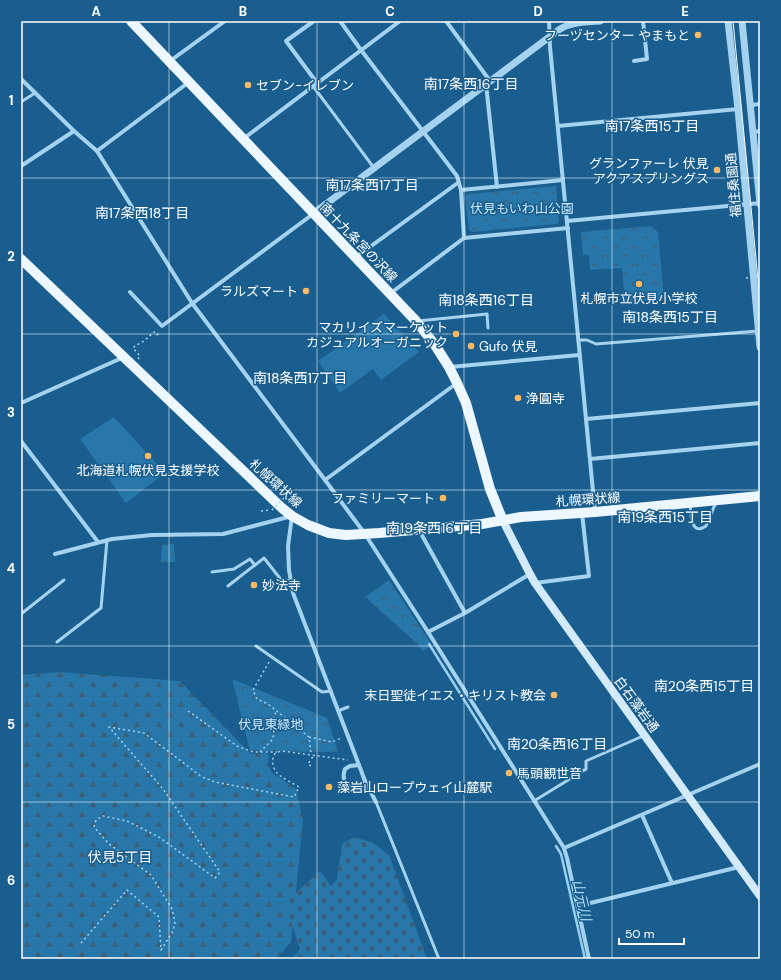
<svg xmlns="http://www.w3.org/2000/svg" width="781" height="980" viewBox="0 0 781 980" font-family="'DM Sans','Noto Sans JP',sans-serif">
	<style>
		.grass { fill: #2877aa }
		.forest { fill: url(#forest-firs) }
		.cemetery { fill: url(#cemetery-stones) }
		.park { fill: url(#park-crowns) }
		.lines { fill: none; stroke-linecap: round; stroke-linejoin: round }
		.stream { stroke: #98cff1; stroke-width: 2.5 }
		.path { stroke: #a5d2ef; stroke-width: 1.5; stroke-dasharray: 2 3; stroke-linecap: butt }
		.service { stroke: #a5d2ef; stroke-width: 3 }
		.minor { stroke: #a5d2ef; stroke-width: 4 }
		.tertiary { stroke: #a5d2ef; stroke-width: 7 }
		.secondary { stroke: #d2eafa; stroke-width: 8 }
		.primary { stroke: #edf7ff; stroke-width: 10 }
		.tram { stroke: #fff; stroke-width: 1 }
		.path-bridge { stroke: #a5d2ef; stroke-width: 1.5; stroke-dasharray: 2 3; stroke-linecap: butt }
		.grid { fill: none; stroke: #fff; stroke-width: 1; stroke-opacity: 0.55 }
		.poi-dot { fill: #ffba63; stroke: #195e8e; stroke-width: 1.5 }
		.labels { text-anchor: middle; stroke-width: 3; stroke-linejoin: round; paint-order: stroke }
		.poi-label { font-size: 13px; fill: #fff; stroke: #195e8e; text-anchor: end }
		.street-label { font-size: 13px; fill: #fff; stroke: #195e8e }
		.park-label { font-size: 13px; fill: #cbe8fa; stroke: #195e8e }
		.neighbourhood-label { font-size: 14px; fill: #fff; stroke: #195e8e }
		.water-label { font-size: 14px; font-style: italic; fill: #b1dbf6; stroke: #195e8e }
		.neatline { fill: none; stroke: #fff; stroke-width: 1.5 }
		.grid-label { font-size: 13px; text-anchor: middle; font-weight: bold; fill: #fff }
	</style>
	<defs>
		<pattern id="forest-firs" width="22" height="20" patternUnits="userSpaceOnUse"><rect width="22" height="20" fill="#2877aa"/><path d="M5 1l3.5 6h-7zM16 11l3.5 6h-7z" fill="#3c5f76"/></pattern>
		<pattern id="cemetery-stones" width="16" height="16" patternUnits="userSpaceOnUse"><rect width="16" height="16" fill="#2877aa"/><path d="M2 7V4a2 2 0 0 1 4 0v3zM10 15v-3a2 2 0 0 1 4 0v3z" fill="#3c5f76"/></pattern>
		<pattern id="park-crowns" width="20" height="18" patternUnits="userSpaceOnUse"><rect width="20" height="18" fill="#2877aa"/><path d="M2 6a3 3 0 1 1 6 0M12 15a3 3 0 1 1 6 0" fill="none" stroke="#3c5f76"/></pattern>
	</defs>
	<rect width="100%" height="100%" fill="#195e8e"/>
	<g class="grass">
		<path d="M384,314l35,38 -38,28 -8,-11 -33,24 -22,-32z"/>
		<path d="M114,417l51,56 -39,30 -46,-64z"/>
	</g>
	<path class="forest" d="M59,672l121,9 71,73 15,-1 3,2 -1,10 4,8 24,16 7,31 -12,122 -14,17h-256v-284z"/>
	<path class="cemetery" d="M354,837l19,6 16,12 38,104h-135l8,-10 -15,-46 35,-32 11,15 6,-7 5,-35z"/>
	<g class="park">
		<path d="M556,186l3,35 -2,3 -85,8 -3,-2 -4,-33 3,-3z"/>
		<path d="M651,226l7,6 6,67 -39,3 -3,-34 -32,2 -1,-15h-6l-2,-23z"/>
		<path d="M174,544l1,18h-14l1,-17z"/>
		<path d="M389,580l43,65 -9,6 -11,-12 -47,-42z"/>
		<path d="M232,679l95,39 11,34 -88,-1z"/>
	</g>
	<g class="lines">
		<g class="stream">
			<path d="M429,644l66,105"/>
			<path d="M556,846l5,8 24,105"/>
		</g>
		<g class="path">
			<path d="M138,359l2,-3 -7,-8 2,-2 9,-5 10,-9 3,3 3,-3"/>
			<path d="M261,511l9,-1"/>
			<path d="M269,662l-16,28 4,9 11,5 41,33 2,17"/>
			<path d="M188,711l49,35 16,6h24"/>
			<path d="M309,737l23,5 9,-4"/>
			<path d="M260,752l13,-13 1,-9 -3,-6v-4l6,-9"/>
			<path d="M311,766l-3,-2 6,-9"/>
			<path d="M81,943l46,-53 32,27 2,33 12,-19 2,-9 -3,-13 -21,-34 -42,-31 -15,-17 2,-7 7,-4 24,5 32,16 56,41 5,-6 -57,-83 -54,-62 35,6 58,44 13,5 79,15 5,-10c-5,-3 -19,-10 -22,-14 -3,-3 -5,-10 -4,-15 1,-5 4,-6 9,-7l66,9"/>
		</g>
		<g class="service">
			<path d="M313,86l61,82"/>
			<path d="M21,102l14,-9"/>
			<path d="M418,321l69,-7 1,14"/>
			<path d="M578,340h9l9,4 162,-13"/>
			<path d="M690,504c1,8 0,33 16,22l10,-24"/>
			<path d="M212,572l22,-3 16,-10 5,6"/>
			<path d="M228,586l36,-28 18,23h9"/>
			<path d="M21,614l43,-34"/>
			<path d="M57,642l44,-34 6,-68"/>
			<path d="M256,646l66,46 9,-1"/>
			<path d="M338,711l10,-4"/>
			<path d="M534,801l52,-32v-8l57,-25"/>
			<path d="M376,802l63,157"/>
		</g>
		<g class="minor">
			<path d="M314,21l-28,20 31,42"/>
			<path d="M340,21l21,29 96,126 4,14 3,48"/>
			<path d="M446,21l44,60"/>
			<path d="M549,21l1,26 45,465"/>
			<path d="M170,61l55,-40"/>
			<path d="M634,61l13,-2 -4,-38"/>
			<path d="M21,79l53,52 23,20 95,152 133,177 40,54 63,98 136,216 3,10 22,101"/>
			<path d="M486,84l11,103"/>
			<path d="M751,105l9,-1"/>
			<path d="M558,126l180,-17"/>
			<path d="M753,132l7,-1"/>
			<path d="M243,139l157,-118"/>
			<path d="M97,151l92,-69"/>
			<path d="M21,166l53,-35"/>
			<path d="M461,190l102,-10"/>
			<path d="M567,221l193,-18"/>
			<path d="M356,257l103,-75"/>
			<path d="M130,292l32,34 151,-112"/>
			<path d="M391,293l73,-55 104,-10"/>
			<path d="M450,367l129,-12"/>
			<path d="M21,403l103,-46"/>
			<path d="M586,419l174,-16"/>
			<path d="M21,441l77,101"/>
			<path d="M590,459l170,-16"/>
			<path d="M325,480l132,-97"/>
			<path d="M419,530l46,83"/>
			<path d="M55,554l57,-15 40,-4 71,-1 69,-18 -4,30 1,24 4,23 66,172 6,16 11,21"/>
			<path d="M535,583l54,-7 -7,-63"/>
			<path d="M428,632l37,-19 65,-39"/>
			<path d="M359,765l-9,1 -5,3c-6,16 9,24 20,12"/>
			<path d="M642,815l30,68"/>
			<path d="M564,848l196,-84"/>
			<path d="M578,906l161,-39"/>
		</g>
		<g class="tertiary">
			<path d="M728,21l10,88 22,238"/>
			<path d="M742,21l18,183"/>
			<path d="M314,213l246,-184c12,-7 26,-7 40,-8"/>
		</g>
		<path class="secondary" d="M503,521l27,53 5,9 225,313"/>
		<g class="primary">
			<path d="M131,21l285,300 19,24 14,22 8,16 9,20 24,86 13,32"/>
			<path d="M21,259l261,249 10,8 16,9 21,8 17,2 33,-2 103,-9 39,-7 74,-5 165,-16"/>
		</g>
		<path class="tram" d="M733,21l27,279"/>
		<g class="path-bridge">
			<path d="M746,278l14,-1"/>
			<path d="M272,510l13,-13"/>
		</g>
	</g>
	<path class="grid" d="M169,21v938M317,21v938M464,21v938M612,21v938M21,178h739M21,334h739M21,490h739M21,646h739M21,802h739"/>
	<g class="poi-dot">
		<circle cx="698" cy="35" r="4"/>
		<circle cx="248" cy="85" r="4"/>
		<circle cx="717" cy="170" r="4"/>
		<circle cx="639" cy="284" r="4"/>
		<circle cx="306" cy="291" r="4"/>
		<circle cx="456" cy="334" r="4"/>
		<circle cx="471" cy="346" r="4"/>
		<circle cx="518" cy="398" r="4"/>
		<circle cx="148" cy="456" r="4"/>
		<circle cx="443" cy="498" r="4"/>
		<circle cx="254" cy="585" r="4"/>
		<circle cx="554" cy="695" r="4"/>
		<circle cx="509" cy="773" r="4"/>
		<circle cx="329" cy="787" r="4"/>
	</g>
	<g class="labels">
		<g class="poi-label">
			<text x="690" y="40">フーヅセンター やまもと</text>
			<text x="256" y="90" text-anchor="start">セブン-イレブン</text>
			<text x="709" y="168">グランファーレ 伏見<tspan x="709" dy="15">アクアスプリングス</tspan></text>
			<text x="298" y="296">ラルズマート</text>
			<text x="639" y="303" text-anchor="middle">札幌市立伏見小学校</text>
			<text x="448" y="332">マカリイズマーケット<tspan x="448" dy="15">カジュアルオーガニック</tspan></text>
			<text x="479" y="351" text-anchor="start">Gufo 伏見</text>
			<text x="526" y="403" text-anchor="start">浄圓寺</text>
			<text x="148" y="475" text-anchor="middle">北海道札幌伏見支援学校</text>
			<text x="435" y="503">ファミリーマート</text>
			<text x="262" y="590" text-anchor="start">妙法寺</text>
			<text x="546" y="700">末日聖徒イエス・キリスト教会</text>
			<text x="517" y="778" text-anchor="start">馬頭観世音</text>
			<text x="337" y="792" text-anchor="start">藻岩山ロープウェイ山麓駅</text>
		</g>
		<g class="street-label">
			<text transform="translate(733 185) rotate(-95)" y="5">福住桑園通</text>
			<text transform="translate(359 242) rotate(46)" y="5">南十九条宮の沢線</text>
			<text transform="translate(276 483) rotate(42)" y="5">札幌環状線</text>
			<text transform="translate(588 499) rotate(-4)" y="5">札幌環状線</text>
			<text transform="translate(637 704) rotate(54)" y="5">白石藻岩通</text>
		</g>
		<g class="park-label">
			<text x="522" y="213">伏見もいわ山公園</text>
			<text x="271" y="729">伏見東緑地</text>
		</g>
		<g class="neighbourhood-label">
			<text x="471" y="89">南17条西16丁目</text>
			<text x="652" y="131">南17条西15丁目</text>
			<text x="372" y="190">南17条西17丁目</text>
			<text x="142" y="218">南17条西18丁目</text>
			<text x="486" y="305">南18条西16丁目</text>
			<text x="670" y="322">南18条西15丁目</text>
			<text x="300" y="383">南18条西17丁目</text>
			<text x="665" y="522">南19条西15丁目</text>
			<text x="434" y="533">南19条西16丁目</text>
			<text x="704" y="691">南20条西15丁目</text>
			<text x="557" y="749">南20条西16丁目</text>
			<text x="120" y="862">伏見5丁目</text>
		</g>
		<g class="water-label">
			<text transform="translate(582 900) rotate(77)" y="5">山元川</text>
		</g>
	</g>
	<rect width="781" height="980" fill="none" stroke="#195e8e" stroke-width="44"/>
	<path d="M619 938v6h65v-6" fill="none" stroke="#ffffff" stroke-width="2"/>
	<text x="625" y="938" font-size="12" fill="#ffffff" stroke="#195e8e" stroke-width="3" paint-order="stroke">50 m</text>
	<rect x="22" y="22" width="737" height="936" class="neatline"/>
	<g class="grid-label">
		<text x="96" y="16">A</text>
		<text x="243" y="16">B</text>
		<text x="390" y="16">C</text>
		<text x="538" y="16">D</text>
		<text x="685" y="16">E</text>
		<text x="11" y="105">1</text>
		<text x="11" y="261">2</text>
		<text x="11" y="417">3</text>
		<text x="11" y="573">4</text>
		<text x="11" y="729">5</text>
		<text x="11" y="885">6</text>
	</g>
</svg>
